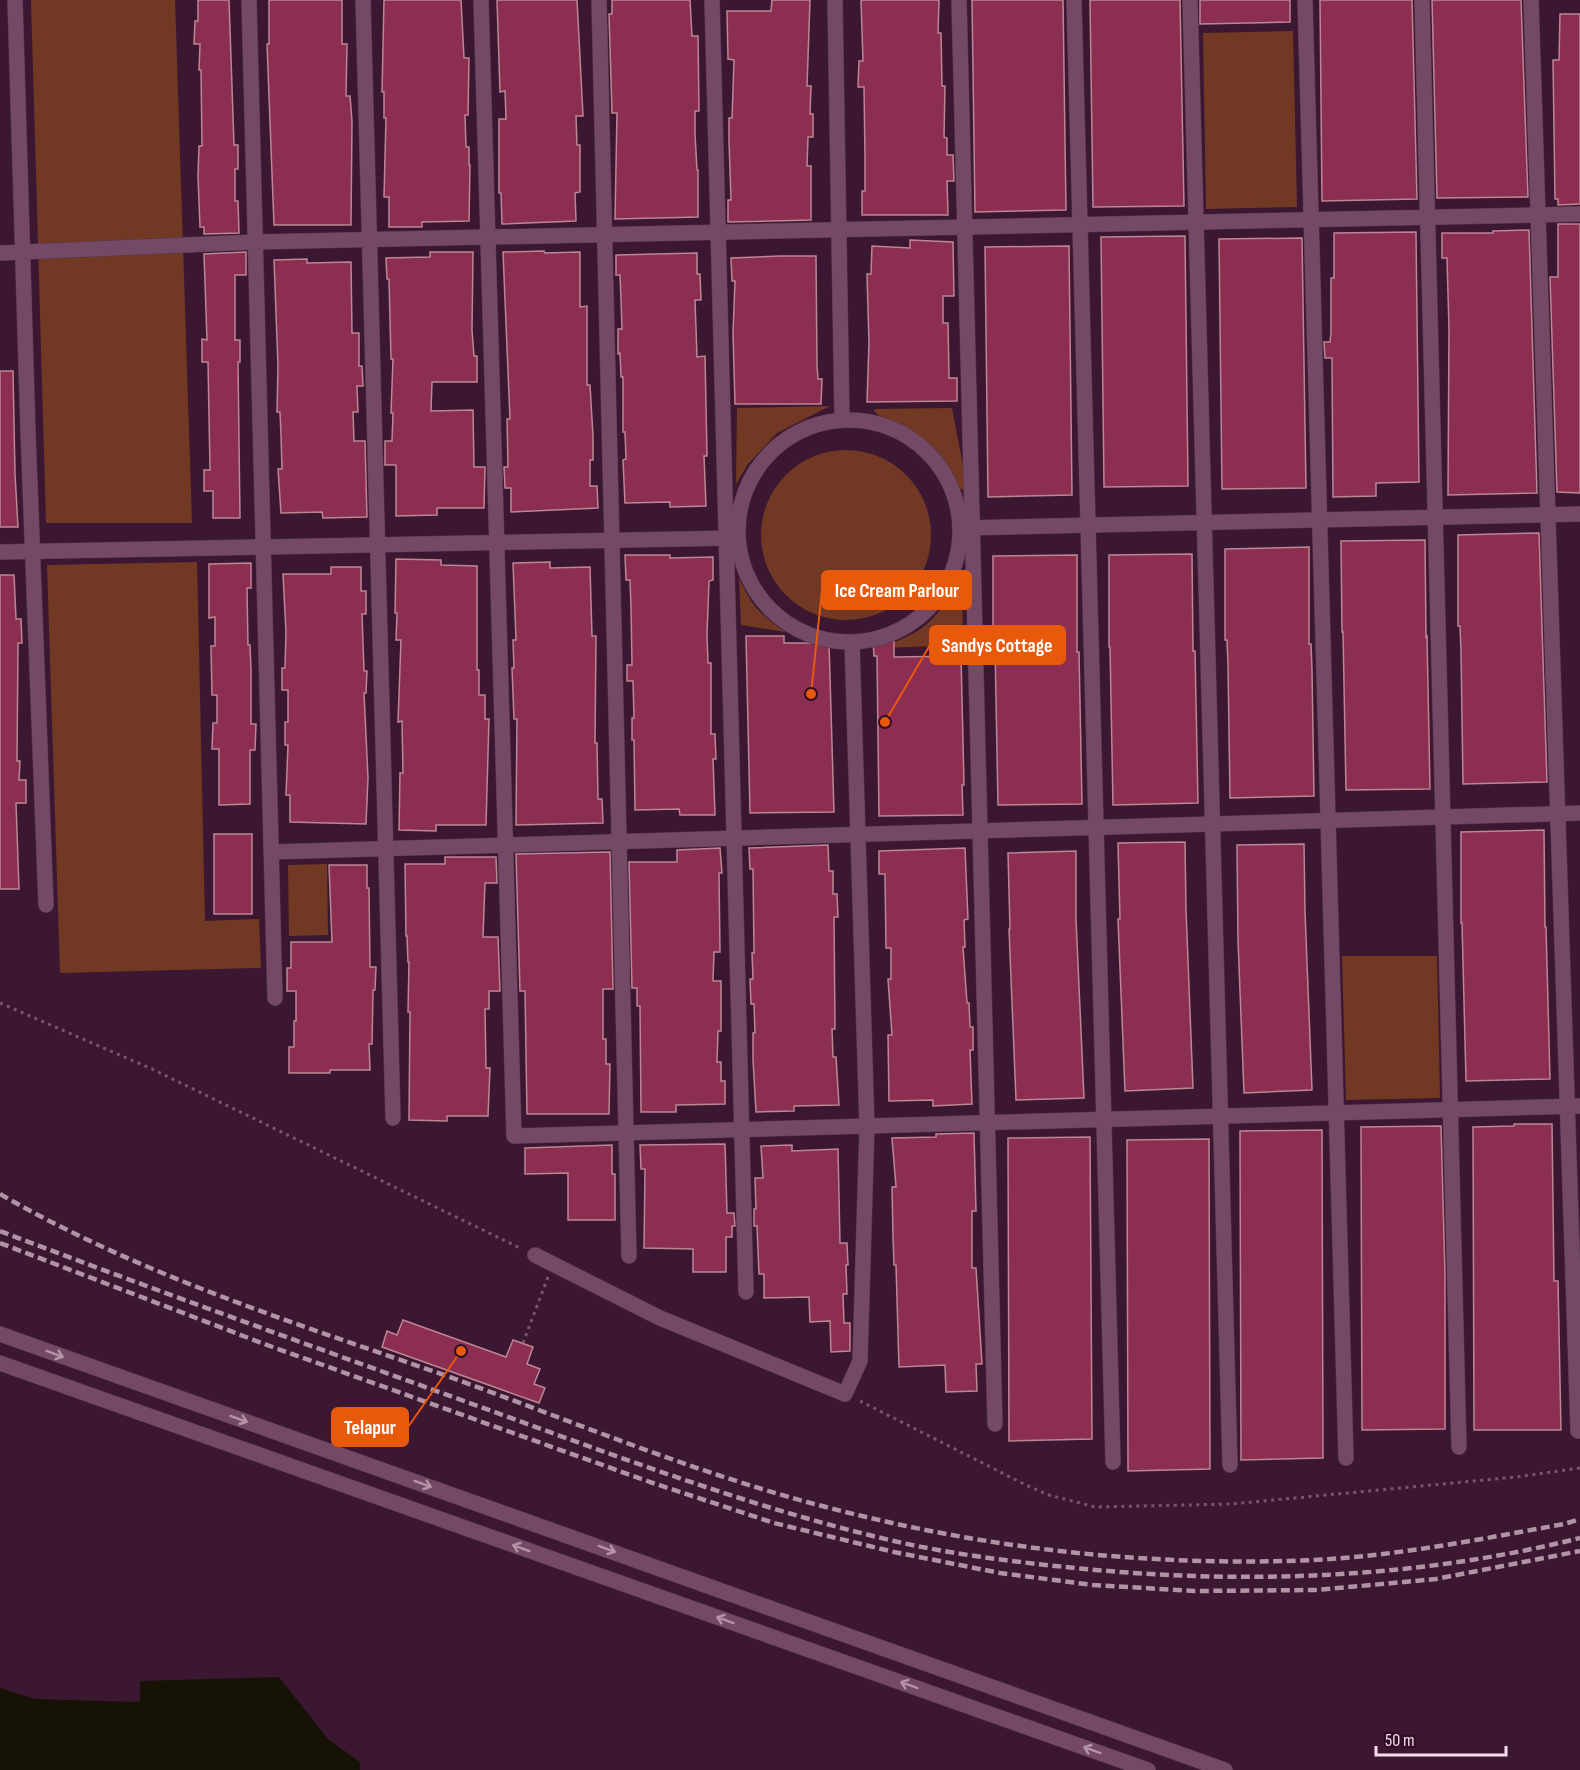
<svg xmlns="http://www.w3.org/2000/svg" width="1580" height="1770" viewBox="0 0 1580 1770" font-family="'Sofia Sans Condensed',sans-serif">
	<style>
		.green { fill: #713924 }
		.water { fill: #161306 }
		.building { fill: #8c2e51; stroke: #bc8695; stroke-width: 1.5 }
		.lines { fill: none; stroke-linecap: round; stroke-linejoin: round }
		.minor-casing { stroke: #55364c; stroke-width: 16 }
		.path { stroke: #78576e; stroke-width: 3; stroke-dasharray: 3 4.5; stroke-linecap: butt }
		.minor { stroke: #734965; stroke-width: 15 }
		.rail { stroke: #b193a6; stroke-width: 4.5; stroke-dasharray: 9 4.5; stroke-linecap: butt }
		.oneway { stroke: #b593a9 }
		.leader { fill: none; stroke: #e8590c; stroke-width: 2 }
		.callout-dot { fill: #e8590c; stroke: #310d27; stroke-width: 2 }
		.callout { fill: #e8590c; stroke: #e8590c; stroke-width: 2 }
		.callout-label { font-size: 20px; text-anchor: middle; font-weight: bold; fill: #fff }
	</style>
	<rect width="100%" height="100%" fill="#3c1731"/>
	<g class="green">
		<path d="M31,0h144l17,523h-146z"/>
		<path d="M1293,31l4,176 -91,2 -3,-176z"/>
		<path d="M830,406l-53,27 -29,31 -12,20 1,-76z"/>
		<path d="M952,408l15,79 -3,3 -5,-2c-21,-40 -41,-52 -80,-72l-5,-5 1,-2z"/>
		<circle cx="846" cy="535" r="85"/>
		<path d="M197,562l8,359 54,-2 2,49 -201,5 -13,-408z"/>
		<path d="M962,573l1,72 -82,3c15,-7 34,-13 46,-24 15,-13 27,-33 35,-51z"/>
		<path d="M739,578c13,29 20,35 46,54l-44,-7z"/>
		<path d="M327,864l1,71 -39,1 -1,-71z"/>
		<path d="M1342,956h95l3,142 -94,2z"/>
	</g>
	<path class="water" d="M279,1677l49,62 32,23v8h-360v-82l35,11 105,3v-21z"/>
	<g class="building">
		<path d="M198,0h31l5,145h4v24h-3v32h3l1,32 -35,1v-7h-4l-2,-51 1,-30h3l-1,-76h-2l1,-26h-6l1,-23h3z"/>
		<path d="M269,0h73v44h5l-1,52h4l2,25 -1,104h-77l-7,-181h2z"/>
		<path d="M384,0h77l3,58h5l-1,57h-3l1,32h3v18h1l-1,56 -47,1v5h-33v-30h-5l2,-79h-2v-26h-2z"/>
		<path d="M497,0h80l6,116h-7l1,29h3v47l-5,1 1,28 -74,3 -1,-31h-2v-74h7l-1,-28 -5,1z"/>
		<path d="M612,0h78l2,36h6l1,75h-4v23l2,36h1v47l-83,2 2,-106h-5l-3,-99h3z"/>
		<path d="M772,0h38l-3,86h4l-1,28h3v23h-5l-1,29h4v54l-83,2v-22h3l-2,-59v-23h3l2,-58 -6,-1 -1,-48h44z"/>
		<path d="M861,0h78l-1,33h3l1,53h3l-1,51 3,1v17h6l1,26h-7l1,34h-86v-24h3v-33l-1,-71h-6l1,-26h4z"/>
		<path d="M972,0h91l3,210 -91,2z"/>
		<path d="M1090,0h90l4,206 -91,1z"/>
		<path d="M1200,0h90v22l-90,2z"/>
		<path d="M1320,0h92l5,199 -95,2z"/>
		<path d="M1432,0h89l7,197 -91,1z"/>
		<path d="M1560,14h20v190l-22,1v-6h-3l-2,-139h6z"/>
		<path d="M1558,224h22v269l-23,-1 -7,-215h8z"/>
		<path d="M1529,230l8,263 -89,2 1,-166 -2,-71h-5v-25h51v-2z"/>
		<path d="M1416,232l3,250 -43,1v13l-43,1 -1,-139h-7l-1,-16h6l1,-9v-55h3v-45z"/>
		<path d="M1185,236l3,250 -84,1 -3,-250z"/>
		<path d="M1302,238l4,250 -84,1 -3,-250z"/>
		<path d="M910,240l43,2 1,54h-11v27h5l1,55h8v23l-90,1 2,-59 -2,-69h4l1,-28 38,2z"/>
		<path d="M1069,246l3,249 -84,2 -3,-250z"/>
		<path d="M544,251l1,2 35,-1v55l7,-1v79h3l3,51v24h-3v26h7l1,22 -87,4v-24h-6l-1,-21h4l-1,-48h3l-7,-167z"/>
		<path d="M246,252v23h-11v65h5v22h-2l2,156h-27v-27h-9v-21h6l-2,-108h-6v-23l5,1 -3,-86z"/>
		<path d="M430,252h43l-1,78 2,26h3v26h-45l-1,29 42,-1 1,57h11l-1,41h-47v7l-41,1v-51h-11v-24h7l1,-28h-2l2,-54h-2l-2,-80h-2l-1,-21 44,-1z"/>
		<path d="M697,253v21h3l1,26h-6l2,57 8,-1 2,100h-3l2,50 -36,1v-5l-45,1 -2,-43 3,-1 -1,-27h-2v-55h-2l-1,-24 -2,1v-25h4l-1,-29 -1,-25h-4v-20z"/>
		<path d="M780,256h36l1,109 1,14h4l-1,25h-86l-2,-71 2,-52h-3l-1,-23z"/>
		<path d="M307,259v4l44,-1 1,71h7v33h3l1,20h-6l1,26h-5l1,29h11l2,76 -44,1 -1,-6 -41,1 -3,-44h4l-1,-34 -1,-23h-3l1,-46 -4,-106z"/>
		<path d="M0,371h13l2,103 3,53h-18z"/>
		<path d="M1539,533l8,249 -84,2 -2,-133 -1,-25h-2v-91z"/>
		<path d="M1425,540l1,97 1,-1 3,153 -84,1 -3,-158h-1l-1,-91z"/>
		<path d="M1309,547v97h2l1,26 2,126 -84,2 -2,-133 -1,-25h-2v-91z"/>
		<path d="M1192,554l1,97h2l3,152 -85,2 -3,-158h-1v-92z"/>
		<path d="M625,555h45v3l43,-1v23l-4,1 -2,54 1,28h3v71h4l1,25h-3l2,56h-35l-1,-6 -44,1 -1,-70h-2v-22h2l-1,-37h-6v-16h5l-1,-58 -1,-27h-4z"/>
		<path d="M1077,555v97h2l3,152 -84,1 -3,-158h-2v-91z"/>
		<path d="M396,559l45,1v5l36,1v104h2v25h6v24h4l-3,106h-50v6l-37,-1 1,-57h3l-1,-52 -4,1 3,-82h-5l1,-27h-2z"/>
		<path d="M550,562v6l40,-1 2,69h4l-1,107h2l1,56h4l1,24 -87,2 1,-106h-3l-2,-51h2l-1,-28h3l-3,-77z"/>
		<path d="M251,563v25h-4l1,57h2l1,26v53h5l-1,26h-5v54l-31,1v-56h-7l1,-26h4v-28h-5l-1,-49h4v-29l-6,1v-54z"/>
		<path d="M331,567h30v24h5v23h-4l2,57h3l-1,22h-2l4,85 -2,46 -76,-2v-27h-4l2,-50h-3v-23h3v-32h-6v-22h3l1,-36 -3,-58h48z"/>
		<path d="M0,575h14l2,44h5l1,24h-4l-1,118h3l-1,19h7v23h-10l3,86h-19z"/>
		<path d="M746,636h38v7h45l5,169 -84,1z"/>
		<path d="M894,640v17l67,-1 3,129h-2l1,30 -84,1 -2,-160h-3l-1,-15z"/>
		<path d="M1544,830l1,97h1l4,152 -84,2 -4,-158h-1v-91z"/>
		<rect x="214" y="834" width="38" height="80"/>
		<path d="M1185,842l1,68 7,178 -68,3 -7,-172h2l-2,-76z"/>
		<path d="M1304,844l1,68 7,178 -68,3 -6,-153 -1,-95z"/>
		<path d="M828,845l1,26h4v23h4l1,23h-4l1,112h-3l1,28h3l3,48 -45,1v5l-38,1 -3,-52v-27h2l-1,-29h-3l-1,-25h3l-1,-26h2l-1,-84h-3l-1,-21z"/>
		<path d="M720,848l2,25h-3l1,79h-6l-1,29h8v50h-3l-1,31h4v19h4v23l-49,1v7h-35l-1,-106h-3v-18h-5l-3,-126h48v-12z"/>
		<path d="M965,848l3,71 -4,1 1,27h-2l4,56h2l1,24h3v23h-3l2,54 -39,2v-6l-44,1 -1,-66h4l-4,-56h3v-31h-5l-1,-74h-6v-23z"/>
		<path d="M1076,851v68l8,179 -68,2 -7,-171h1l-2,-76z"/>
		<path d="M610,852l3,137h-10v50h3v25h4l-1,50h-82l-2,-123h-5l-4,-137z"/>
		<path d="M445,857h51l1,26h-12l-2,54h15l2,54h-11v18h-4l1,59h4l-2,48h-41v5l-38,-1 1,-108h-2l1,-50h-1l-1,-26h-1l-1,-72h40z"/>
		<path d="M329,865h38v23h2l1,79h6l-1,23h-2l-1,54h-3l1,26h-40v3h-41v-26h5v-26h2v-30h-9v-23h4v-26h41z"/>
		<path d="M1514,1124h38l2,157h4l3,149h-87l-1,-303 41,-1z"/>
		<path d="M1441,1126l4,148v155l-83,1 -1,-303z"/>
		<path d="M1322,1130l1,328 -82,2 -1,-329z"/>
		<path d="M974,1133l2,78h-4v57h4l6,96h-6l1,27 -31,1 -1,-27 -46,2 -3,-102h-2l-1,-29 -1,-49h4l-4,-49 44,-1v-3z"/>
		<path d="M1090,1137l2,302 -83,2 -1,-303z"/>
		<path d="M1209,1139l1,330 -82,2 -1,-331z"/>
		<path d="M725,1144l2,69h7l1,13h-3v11h-6v35h-33v-23l-49,-1 1,-79h-4l-1,-24z"/>
		<path d="M612,1145v29h3v46h-47v-47l-43,1v-26z"/>
		<path d="M792,1145v6l46,-2 2,94h7l1,22h-2l1,29h-4l1,29h6v28l-19,1 -1,-31 -20,1 -1,-25 -45,1v-24h-5l-2,-48h-3v-17h2l-1,-31h8l-2,-32z"/>
		<path d="M403,1320l103,37 7,-17 20,7 -6,17 13,5 -6,15 11,4 -6,15 -157,-56 5,-16 10,4z"/>
	</g>
	<g class="lines">
		<g class="minor-casing">
			<g id="minor">
				<path d="M15,0l13,432 18,473"/>
				<path d="M249,0l26,998"/>
				<path d="M363,0l30,1118"/>
				<path d="M481,0l33,1136 1066,-30"/>
				<path d="M599,0l30,1256"/>
				<path d="M712,0l34,1292"/>
				<path d="M835,0l7,419"/>
				<path d="M959,0l36,1424"/>
				<path d="M1074,0l39,1462"/>
				<path d="M1190,0l40,1465"/>
				<path d="M1305,0l41,1458"/>
				<path d="M1422,0l37,1447"/>
				<path d="M1531,0l47,1431"/>
				<path d="M0,253l255,-11 1325,-28"/>
				<circle cx="849" cy="531" r="111"/>
				<path d="M962,528l618,-14"/>
				<path d="M0,552l735,-14"/>
				<path d="M271,852l1309,-39"/>
				<path d="M535,1255l125,63 185,76 15,-33 7,-235 -15,-483"/>
				<path d="M0,1334l1225,436"/>
				<path d="M0,1363l1148,407"/>
			</g>
		</g>
		<g class="path">
			<path d="M0,1003l152,66 370,180"/>
			<path d="M523,1343l25,-66"/>
			<path d="M860,1401l168,85 21,9 46,12 137,-3 284,-27 64,-9"/>
		</g>
		<use href="#minor" class="minor"/>
		<g class="rail">
			<path d="M0,1194c140,81 295,129 447,182 125,45 250,98 379,131 160,42 322,60 487,53 84,-4 168,-21 251,-36l16,-5"/>
			<path d="M0,1231c154,59 309,114 464,170 142,51 283,106 430,140 56,13 114,20 171,26 171,18 347,13 515,-29"/>
			<path d="M0,1243l267,102 383,137 124,41 120,29 106,21 93,12 102,6 122,-1 119,-11 144,-28"/>
		</g>
	</g>
	<defs><path id="oneway-shaft" d="M-6 0H5M1.5-3L5.5 0L1.5 3" fill="none" stroke-width="1.6" stroke-linecap="round" stroke-linejoin="round" transform="scale(1.5)"/></defs>
	<g class="oneway">
		<use href="#oneway-shaft" transform="translate(55 1354) rotate(20)"/>
		<use href="#oneway-shaft" transform="translate(239 1419) rotate(20)"/>
		<use href="#oneway-shaft" transform="translate(423 1484) rotate(20)"/>
		<use href="#oneway-shaft" transform="translate(521 1548) rotate(-160)"/>
		<use href="#oneway-shaft" transform="translate(607 1549) rotate(20)"/>
		<use href="#oneway-shaft" transform="translate(725 1620) rotate(-160)"/>
		<use href="#oneway-shaft" transform="translate(909 1685) rotate(-160)"/>
		<use href="#oneway-shaft" transform="translate(1092 1750) rotate(-160)"/>
	</g>
	<path class="leader" d="M811 694L822 590M885 722L930 645M461 1351L408 1427"/>
	<g class="callout-dot">
		<circle cx="811" cy="694" r="6"/>
		<circle cx="885" cy="722" r="6"/>
		<circle cx="461" cy="1351" r="6"/>
	</g>
	<g class="callout">
		<rect x="822" y="571" width="149" height="38" rx="6"/>
		<rect x="930" y="626" width="135" height="38" rx="6"/>
		<rect x="332" y="1408" width="76" height="38" rx="6"/>
	</g>
	<g class="callout-label">
		<text x="897" y="597">Ice Cream Parlour</text>
		<text x="997" y="652">Sandys Cottage</text>
		<text x="370" y="1434">Telapur</text>
	</g>
	<path d="M1376 1746v9h130v-9" fill="none" stroke="#f7dded" stroke-width="3"/>
	<text x="1385" y="1746" font-size="18" fill="#f7dded" stroke="#310d27" stroke-width="4.5" paint-order="stroke">50 m</text>
</svg>
